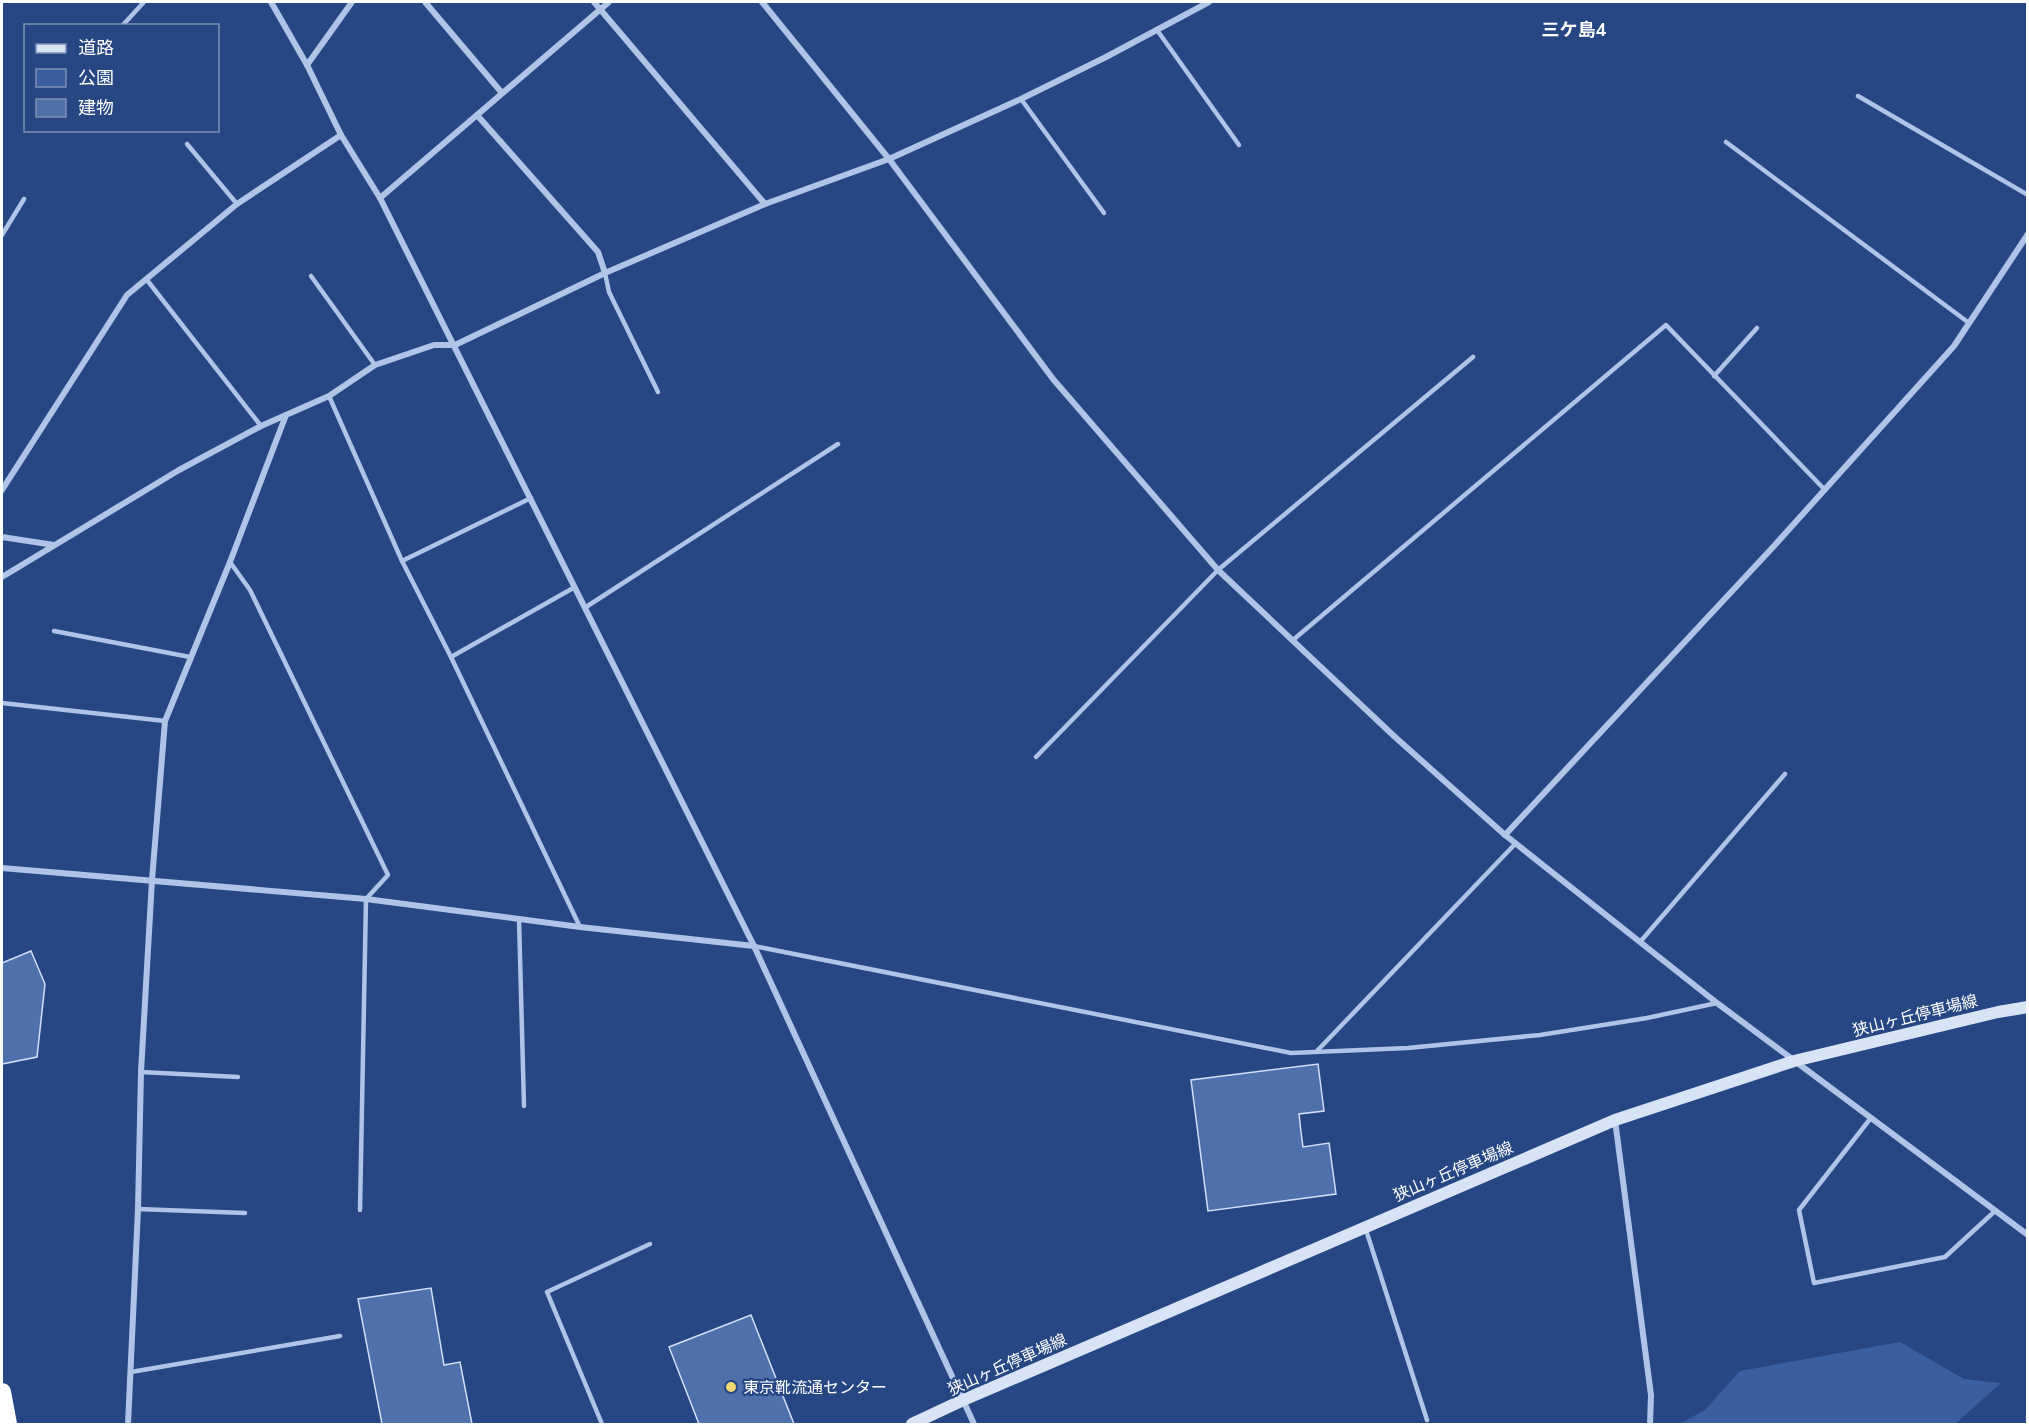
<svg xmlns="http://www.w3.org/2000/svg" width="2029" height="1426" viewBox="0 0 2029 1426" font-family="'Nunito Sans','Noto Sans JP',sans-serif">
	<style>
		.green { fill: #3a5fa0 }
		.building { fill: #4e70ab; stroke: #d2dff6; stroke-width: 1.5 }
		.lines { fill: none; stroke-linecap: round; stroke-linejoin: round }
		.lane { stroke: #afc4e7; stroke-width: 4.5 }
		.street { stroke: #afc4e7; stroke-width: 6 }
		.secondary { stroke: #d8e3f6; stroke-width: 12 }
		.highway { stroke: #fff; stroke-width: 18 }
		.poi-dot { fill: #f1d773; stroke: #264783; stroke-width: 2 }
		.labels { text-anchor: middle; stroke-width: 4.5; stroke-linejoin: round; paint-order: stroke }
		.street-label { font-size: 16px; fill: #fff; stroke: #264783 }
		.poi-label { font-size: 16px; fill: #fff; stroke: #264783; text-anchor: start }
		.neighbourhood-label { font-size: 18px; font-weight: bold; fill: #fff; stroke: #264783 }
	</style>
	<rect width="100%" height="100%" fill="#264783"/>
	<path class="green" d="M1900,1342l64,37 37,4 -46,41h-276l26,-14 35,-39z"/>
	<g class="building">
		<path d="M31,951l14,33 -8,73 -35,7v-101z"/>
		<path d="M1318,1064l6,47 -25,3 2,18 2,15 26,-4 7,51 -128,17 -17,-131z"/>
		<path d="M431,1288l13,77 16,-3 12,62h-90l-24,-125z"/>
		<path d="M751,1315l43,109h-95l-30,-77z"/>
	</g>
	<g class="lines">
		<g class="lane">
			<path d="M122,26l22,-24"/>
			<path d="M1157,30l82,115"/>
			<path d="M1858,96l170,99"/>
			<path d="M1021,99l83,114"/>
			<path d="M1726,142l243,181"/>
			<path d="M187,144l50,60"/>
			<path d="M2,235l22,-36"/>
			<path d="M605,273l4,19 49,100"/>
			<path d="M311,276l64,89"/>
			<path d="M147,280l114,146"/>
			<path d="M1714,376l43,-48"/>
			<path d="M329,396l73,165 49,96 129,270"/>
			<path d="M402,561l129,-63"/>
			<path d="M230,562l20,28 138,285 -22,24 -6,311"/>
			<path d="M586,607l252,-163"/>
			<path d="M54,631l136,26"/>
			<path d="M1293,640l373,-315 159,165"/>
			<path d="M451,657l124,-70"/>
			<path d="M2,703l163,18"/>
			<path d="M1036,757l182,-187 255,-213"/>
			<path d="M519,919l5,187"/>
			<path d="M1640,942l145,-168"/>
			<path d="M754,946l537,107 117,-5 132,-13 107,-17 70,-15"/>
			<path d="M1317,1051l199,-208"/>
			<path d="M141,1072l97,5"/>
			<path d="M1870,1119l-71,91 15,73 131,-26 50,-46"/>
			<path d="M138,1209l107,4"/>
			<path d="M1366,1230l61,190"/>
			<path d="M131,1372l209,-36"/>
			<path d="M602,1424l-55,-132 103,-48"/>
		</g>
		<g class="street">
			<path d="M271,2l36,63 34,70 39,63 374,748 220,478"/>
			<path d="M425,2l77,91"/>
			<path d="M594,2l171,202"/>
			<path d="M762,2l127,157 164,220 165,191 177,167 110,98 212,168 311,232"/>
			<path d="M307,65l45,-63"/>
			<path d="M477,115l121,137 7,21"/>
			<path d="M380,198l229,-196"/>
			<path d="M2,490l125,-195 110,-91 104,-69"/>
			<path d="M2,537l52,8"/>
			<path d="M2,577l177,-107 82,-44 68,-30 46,-31 59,-20h21l150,-72 160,-69 124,-45 132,-60 85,-42 103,-55"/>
			<path d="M1505,835l269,-289 180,-200 74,-112"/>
			<path d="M2,868l364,31 214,28 174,19"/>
			<path d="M1615,1120l36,275 -1,29"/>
			<path d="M128,1424l10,-215 3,-137 11,-192 13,-159 65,-159 56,-147"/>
		</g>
		<path class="secondary" d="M912,1424l49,-23 654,-281 179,-59 204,-49 30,-5"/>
		<path class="highway" d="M2,1392l6,32"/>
	</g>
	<circle class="poi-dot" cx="731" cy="1387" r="6"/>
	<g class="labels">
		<g class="street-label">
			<text transform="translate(1915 1015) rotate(-14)" y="6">狭山ヶ丘停車場線</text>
			<text transform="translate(1453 1171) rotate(-23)" y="6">狭山ヶ丘停車場線</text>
			<text transform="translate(1007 1364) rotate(-24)" y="6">狭山ヶ丘停車場線</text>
		</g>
		<g class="poi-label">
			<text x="743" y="1393">東京靴流通センター</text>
		</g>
		<g class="neighbourhood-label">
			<text x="1574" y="36">三ケ島4</text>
		</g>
	</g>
	<rect width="2029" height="1426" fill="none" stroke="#ffffff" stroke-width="6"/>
	<rect x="24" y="24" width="195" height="108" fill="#264783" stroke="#7d91b5" stroke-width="1.5"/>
	<rect x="36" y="44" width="30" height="9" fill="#d8e3f6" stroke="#7d91b5" stroke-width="1.5"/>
	<text x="78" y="54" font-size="18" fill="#ffffff">道路</text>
	<rect x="36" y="69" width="30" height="18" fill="#3a5fa0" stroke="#7d91b5" stroke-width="1.5"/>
	<text x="78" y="84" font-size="18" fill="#ffffff">公園</text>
	<rect x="36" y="99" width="30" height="18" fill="#4e70ab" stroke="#7d91b5" stroke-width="1.5"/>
	<text x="78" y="114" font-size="18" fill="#ffffff">建物</text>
</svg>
